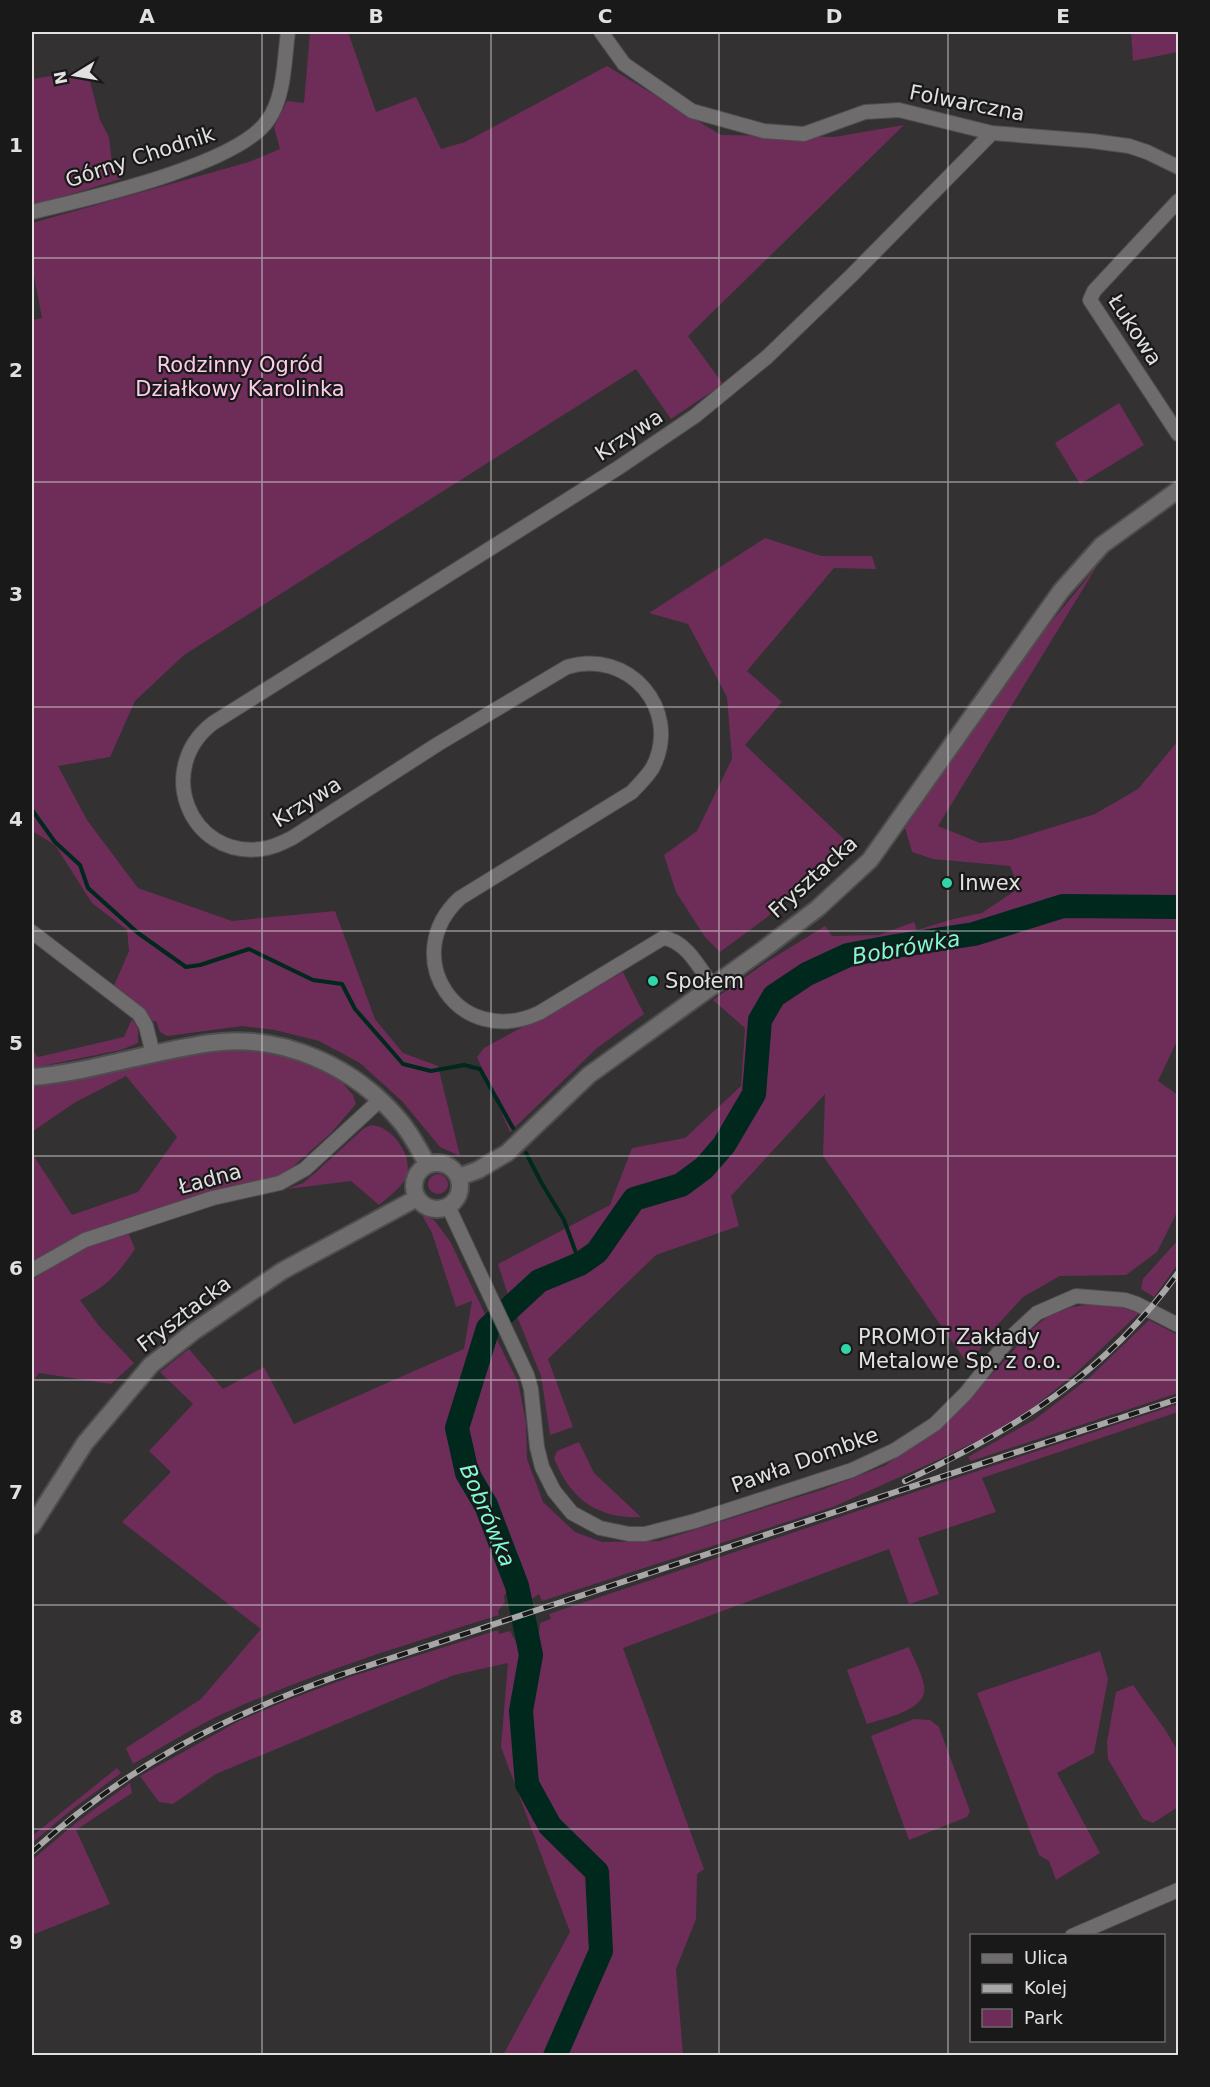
<svg xmlns="http://www.w3.org/2000/svg" width="1210" height="2087" viewBox="0 0 1210 2087" font-family="'DejaVu Sans',sans-serif">
	<style>
		.green { fill: #6d2d58 }
		.lines { fill: none; stroke-linecap: round; stroke-linejoin: round }
		.stream { stroke: #00281d; stroke-width: 4 }
		.river { stroke: #00281d; stroke-width: 24 }
		.minor-casing { stroke: #4f4d4e; stroke-width: 16 }
		.tertiary-casing { stroke: #4f4d4e; stroke-width: 20 }
		.minor { stroke: #6f6c6e; stroke-width: 14 }
		.tertiary { stroke: #6f6c6e; stroke-width: 16 }
		.rail-casing { stroke: #a8a6a7; stroke-width: 6 }
		.rail { stroke: #1a191a; stroke-width: 4; stroke-dasharray: 11; stroke-linecap: butt }
		.grid { fill: none; stroke: #e2e0e1; stroke-width: 1.5; stroke-opacity: 0.55 }
		.poi-dot { fill: #32d4a9; stroke: #1a191a; stroke-width: 2 }
		.labels { text-anchor: middle; stroke-width: 4.5; stroke-linejoin: round; paint-order: stroke }
		.street-label { font-size: 21px; fill: #e2e0e1; stroke: #1a191a }
		.park-label { font-size: 21px; fill: #fccde9; stroke: #1a191a }
		.poi-label { font-size: 21px; fill: #e2e0e1; stroke: #1a191a; text-anchor: start }
		.water-label { font-size: 22px; font-style: italic; fill: #7dfbd2; stroke: #1a191a }
		.neatline { fill: none; stroke: #e2e0e1; stroke-width: 2 }
		.grid-label { font-size: 20px; text-anchor: middle; font-weight: bold; fill: #e2e0e1 }
	</style>
	<rect width="100%" height="100%" fill="#333132"/>
	<g class="green">
		<path d="M310,32h38l28,80 40,-15 25,52 24,-7 142,-76 114,69 113,2 70,-12 -216,211 35,48 -52,35 -35,-50 -452,286 -49,46 -25,56 -52,9 29,54 51,68 94,33 103,-10 40,108 28,34 35,13 22,90 -20,-9 -38,-46 -42,-38 -41,-22 -44,-11 -33,-4 -75,10 -7,-4 -4,-11h-7l-36,-33 16,-37 -2,-21 -35,-27 -37,-58 -23,-14v-511l10,-2 -10,-52v-43l217,-61 31,-13 -6,-22 13,-26 17,2z"/>
		<path d="M1131,32h47v20l-45,9z"/>
		<path d="M77,72l12,5 11,43 9,17 4,36 8,6 -89,27v-127z"/>
		<path d="M1119,403l25,42 -64,39 -25,-41z"/>
		<path d="M765,538l56,18h51l4,13 -42,-1 -87,103 35,31 -37,43 102,97 -81,76 -46,34 -15,-15 -29,-45 -12,-37 33,-24 35,-72 -5,-62 -39,-73 -39,-11z"/>
		<path d="M1097,566l-159,260 42,17 31,-3 84,-26 43,-25 40,-48v160l-114,-2 -36,7 -57,20 -126,18 -35,19 -39,32 -17,27 -10,75 -27,48 -42,37 -42,6 -6,17 -33,38 -53,26 -33,26 -10,-31 112,-59 22,-57 53,-10 56,-52 4,-58 -32,-28 52,-37 60,-37 7,10 47,-1 35,-13 3,8 36,-11 29,-6 37,-25 -9,-22 -77,-7 -21,-7 -7,-24 112,-164z"/>
		<path d="M1067,913l60,2 51,-2v126l-20,42 20,14v115l-21,42 -31,23 -66,1 -37,21 -32,35 -22,34 -146,-210 2,-62 -94,102 8,30 -83,29 -108,104 25,68 -23,8 -9,-59 -26,-65 32,-24 53,-29 38,-50 31,-12 35,-17 33,-42 29,-47 1,-57 12,-33 40,-25 37,-14 93,-14z"/>
		<path d="M623,972l21,42 -47,34 -87,84 -33,-75 7,-9z"/>
		<path d="M132,1019l6,9v15l-17,7 -89,18v-18l6,7 86,-20z"/>
		<path d="M229,1049l56,6 48,17 20,23 3,9 -25,29 -42,37 -20,10 -44,7 -140,47 -53,32v-113l40,62 66,-23 39,-55 -51,-61 -52,27 -42,29v-49z"/>
		<path d="M371,1125c21,0 44,33 35,53 -6,11 -18,19 -27,27l-28,-24 -64,8 16,-6 12,-10 48,-44z"/>
		<circle cx="438" cy="1184" r="10"/>
		<path d="M422,1215l12,5 16,21 35,73 -36,111 5,34 26,47 30,74v9l-6,7 1,6 -7,9 1,4c-91,29 -183,57 -270,96 -33,15 -65,35 -96,53l-7,-16 75,-49 60,-70 -139,-107 49,-50 -22,-21 44,-47 -33,-32 29,-23 34,40 41,-22 30,57 170,-75 8,-48 -16,6 -24,-74z"/>
		<path d="M127,1230l8,19c-19,27 -26,35 -55,51l19,26 35,37 -23,21 -72,-11 -7,10v-103l57,-37z"/>
		<path d="M1178,1240v24l-24,33 -13,-8 2,-10z"/>
		<path d="M1104,1302l35,11 -62,59 -42,34 -46,29 -51,25 -105,47 -291,94 -3,-7 -7,5 -11,-37 -31,-64 -23,-60 6,-38 21,-66 24,48 8,40 1,37 16,43 32,30 27,10 57,-1 165,-52 60,-23 63,-44 58,-62 27,-31 16,-13 24,-9z"/>
		<path d="M1149,1320l29,15v58l-207,68 -3,-4 66,-37 55,-42z"/>
		<path d="M1178,1404v8l-196,66 14,34 -78,26 21,56 -30,10 -20,-55 -266,99 81,221 -7,5 -1,45 -20,50 7,86h-180l67,-123 -69,-185 7,-84 -54,12 -238,99 -43,30 -14,-2 -19,-26 99,-55 49,-21 65,-24 145,-46 1,4 11,-3 9,16 19,-5 2,-19 11,-4 -2,-5z"/>
		<path d="M579,1442l15,31 47,44c-45,2 -71,-19 -87,-59l3,-7z"/>
		<path d="M909,1647c4,11 18,35 15,46 -4,18 -41,26 -57,31l-20,-54z"/>
		<path d="M1100,1651l8,28 -14,74 -37,20 43,80 -44,27 -7,-19 -10,-6 -62,-162z"/>
		<path d="M1133,1685l33,46 12,20v56l-25,16 -10,-4 -35,-60 -1,-17 9,-50z"/>
		<path d="M914,1719l16,1 9,7 31,84 -3,6 -58,23 -38,-104z"/>
		<path d="M117,1768l4,5 -51,38 -38,32v-7z"/>
		<path d="M130,1783l2,10 -56,37 34,74 -78,31v-75l45,-38z"/>
	</g>
	<g class="lines">
		<g class="stream">
			<path d="M32,810l23,32 25,23 8,23 50,45 48,34 14,-2 49,-16 64,31 29,4 13,25 48,55 28,7 33,-6 16,4 33,59"/>
			<path d="M526,1153l15,29 23,38 16,44"/>
		</g>
		<path class="river" d="M555,2056l46,-105 -4,-79 -47,-46 -23,-42 -6,-73 10,-56 -14,-69 -31,-81 -19,-32 -10,-45 31,-100 51,-47 41,-17 17,-12 37,-53 47,-14 23,-17 20,-23 30,-51 6,-74 14,-24 33,-22 41,-19 48,-9 78,-12 89,-28 115,1"/>
		<g class="minor-casing">
			<g id="minor">
				<path d="M601,32l23,32 68,47 72,20 40,3 61,-22 34,-2 93,23 100,8 37,5 18,6 31,15"/>
				<path d="M1178,201l-84,90 -4,9 88,134"/>
				<path d="M32,212c54,-13 206,-47 236,-92 17,-24 16,-60 20,-88"/>
				<path d="M32,932l107,82 7,12 7,28"/>
				<path d="M713,987c-12,-17 -27,-47 -50,-49l-124,75c-81,37 -142,-57 -79,-115l172,-106c7,-8 16,-16 21,-25 29,-58 -25,-119 -86,-100l-129,77 -146,94c-10,5 -20,10 -31,11 -72,9 -107,-81 -48,-126l405,-255 77,-52 72,-59 85,-82 140,-142"/>
				<path d="M448,1206l79,169 4,14 6,58 5,20 12,24 18,22 28,15 29,6h16l50,-13 157,-51 43,-20 40,-26 31,-31 44,-55 27,-25 39,-17 49,4 12,4 41,21"/>
				<path d="M32,1270l53,-30 128,-42 67,-15 25,-14 75,-69"/>
				<path d="M1072,1936l106,-46"/>
			</g>
		</g>
		<g class="tertiary-casing">
			<g id="tertiary">
				<path d="M32,1077c60,-5 119,-26 179,-34 72,-10 145,24 190,79 11,13 18,28 27,43"/>
				<circle cx="437" cy="1186" r="23"/>
				<path d="M459,1177l19,-7 29,-17 82,-78 175,-126 54,-41 52,-48 191,-269 41,-46 76,-55"/>
				<path d="M32,1526l53,-83 66,-78 42,-33 89,-61 135,-73"/>
			</g>
		</g>
		<use href="#minor" class="minor"/>
		<use href="#tertiary" class="tertiary"/>
		<g class="rail-casing">
			<g id="rail">
				<path d="M905,1481c110,-51 201,-108 273,-208"/>
				<path d="M32,1852c94,-85 192,-136 311,-178l835,-275"/>
			</g>
		</g>
		<use href="#rail" class="rail"/>
	</g>
	<path class="grid" d="M262,32v2024M491,32v2024M719,32v2024M948,32v2024M32,258h1146M32,482h1146M32,707h1146M32,931h1146M32,1156h1146M32,1380h1146M32,1605h1146M32,1829h1146"/>
	<g class="poi-dot">
		<circle cx="947" cy="883" r="6"/>
		<circle cx="653" cy="981" r="6"/>
		<circle cx="846" cy="1349" r="6"/>
	</g>
	<g class="labels">
		<g class="street-label">
			<text transform="translate(967 103) rotate(11)" y="7">Folwarczna</text>
			<text transform="translate(140 157) rotate(-18)" y="7">Górny Chodnik</text>
			<text transform="translate(1135 330) rotate(57)" y="7">Łukowa</text>
			<text transform="translate(629 435) rotate(-33)" y="7">Krzywa</text>
			<text transform="translate(307 802) rotate(-32)" y="7">Krzywa</text>
			<text transform="translate(813 877) rotate(-42)" y="7">Frysztacka</text>
			<text transform="translate(210 1179) rotate(-15)" y="7">Ładna</text>
			<text transform="translate(184 1314) rotate(-37)" y="7">Frysztacka</text>
			<text transform="translate(805 1460) rotate(-20)" y="7">Pawła Dombke</text>
		</g>
		<g class="park-label">
			<text x="240" y="372">Rodzinny Ogród<tspan x="240" dy="24">Działkowy Karolinka</tspan></text>
		</g>
		<g class="poi-label">
			<text x="959" y="890">Inwex</text>
			<text x="665" y="988">Społem</text>
			<text x="858" y="1344">PROMOT Zakłady<tspan x="858" dy="24">Metalowe Sp. z o.o.</tspan></text>
		</g>
		<g class="water-label">
			<text transform="translate(906 947) rotate(-10)" y="8">Bobrówka</text>
			<text transform="translate(488 1515) rotate(67)" y="8">Bobrówka</text>
		</g>
	</g>
	<rect width="1210" height="2087" fill="none" stroke="#1a191a" stroke-width="66"/>
	<rect x="970" y="1934" width="195" height="108" fill="#1a191a" stroke="#6a696a" stroke-width="1.5"/>
	<rect x="982" y="1954" width="30" height="9" fill="#6f6c6e" stroke="#6a696a" stroke-width="1.5"/>
	<text x="1024" y="1964" font-size="18" fill="#e2e0e1">Ulica</text>
	<rect x="982" y="1984" width="30" height="9" fill="#a8a6a7" stroke="#6a696a" stroke-width="1.5"/>
	<text x="1024" y="1994" font-size="18" fill="#e2e0e1">Kolej</text>
	<rect x="982" y="2009" width="30" height="18" fill="#6d2d58" stroke="#6a696a" stroke-width="1.5"/>
	<text x="1024" y="2024" font-size="18" fill="#e2e0e1">Park</text>
	<g transform="translate(75 75) rotate(259)" stroke="#1a191a" stroke-width="4.5" paint-order="stroke">
	<path d="M0-4.5L10 22L0 15L-10 22Z" fill="#e2e0e1"/>
	<text y="-9" font-size="16" font-weight="bold" text-anchor="middle" fill="#e2e0e1">N</text>
	</g>
	<rect x="33" y="33" width="1144" height="2021" class="neatline"/>
	<g class="grid-label">
		<text x="147" y="23">A</text>
		<text x="376" y="23">B</text>
		<text x="605" y="23">C</text>
		<text x="834" y="23">D</text>
		<text x="1063" y="23">E</text>
		<text x="16" y="152">1</text>
		<text x="16" y="377">2</text>
		<text x="16" y="601">3</text>
		<text x="16" y="826">4</text>
		<text x="16" y="1050">5</text>
		<text x="16" y="1275">6</text>
		<text x="16" y="1499">7</text>
		<text x="16" y="1724">8</text>
		<text x="16" y="1949">9</text>
	</g>
</svg>
